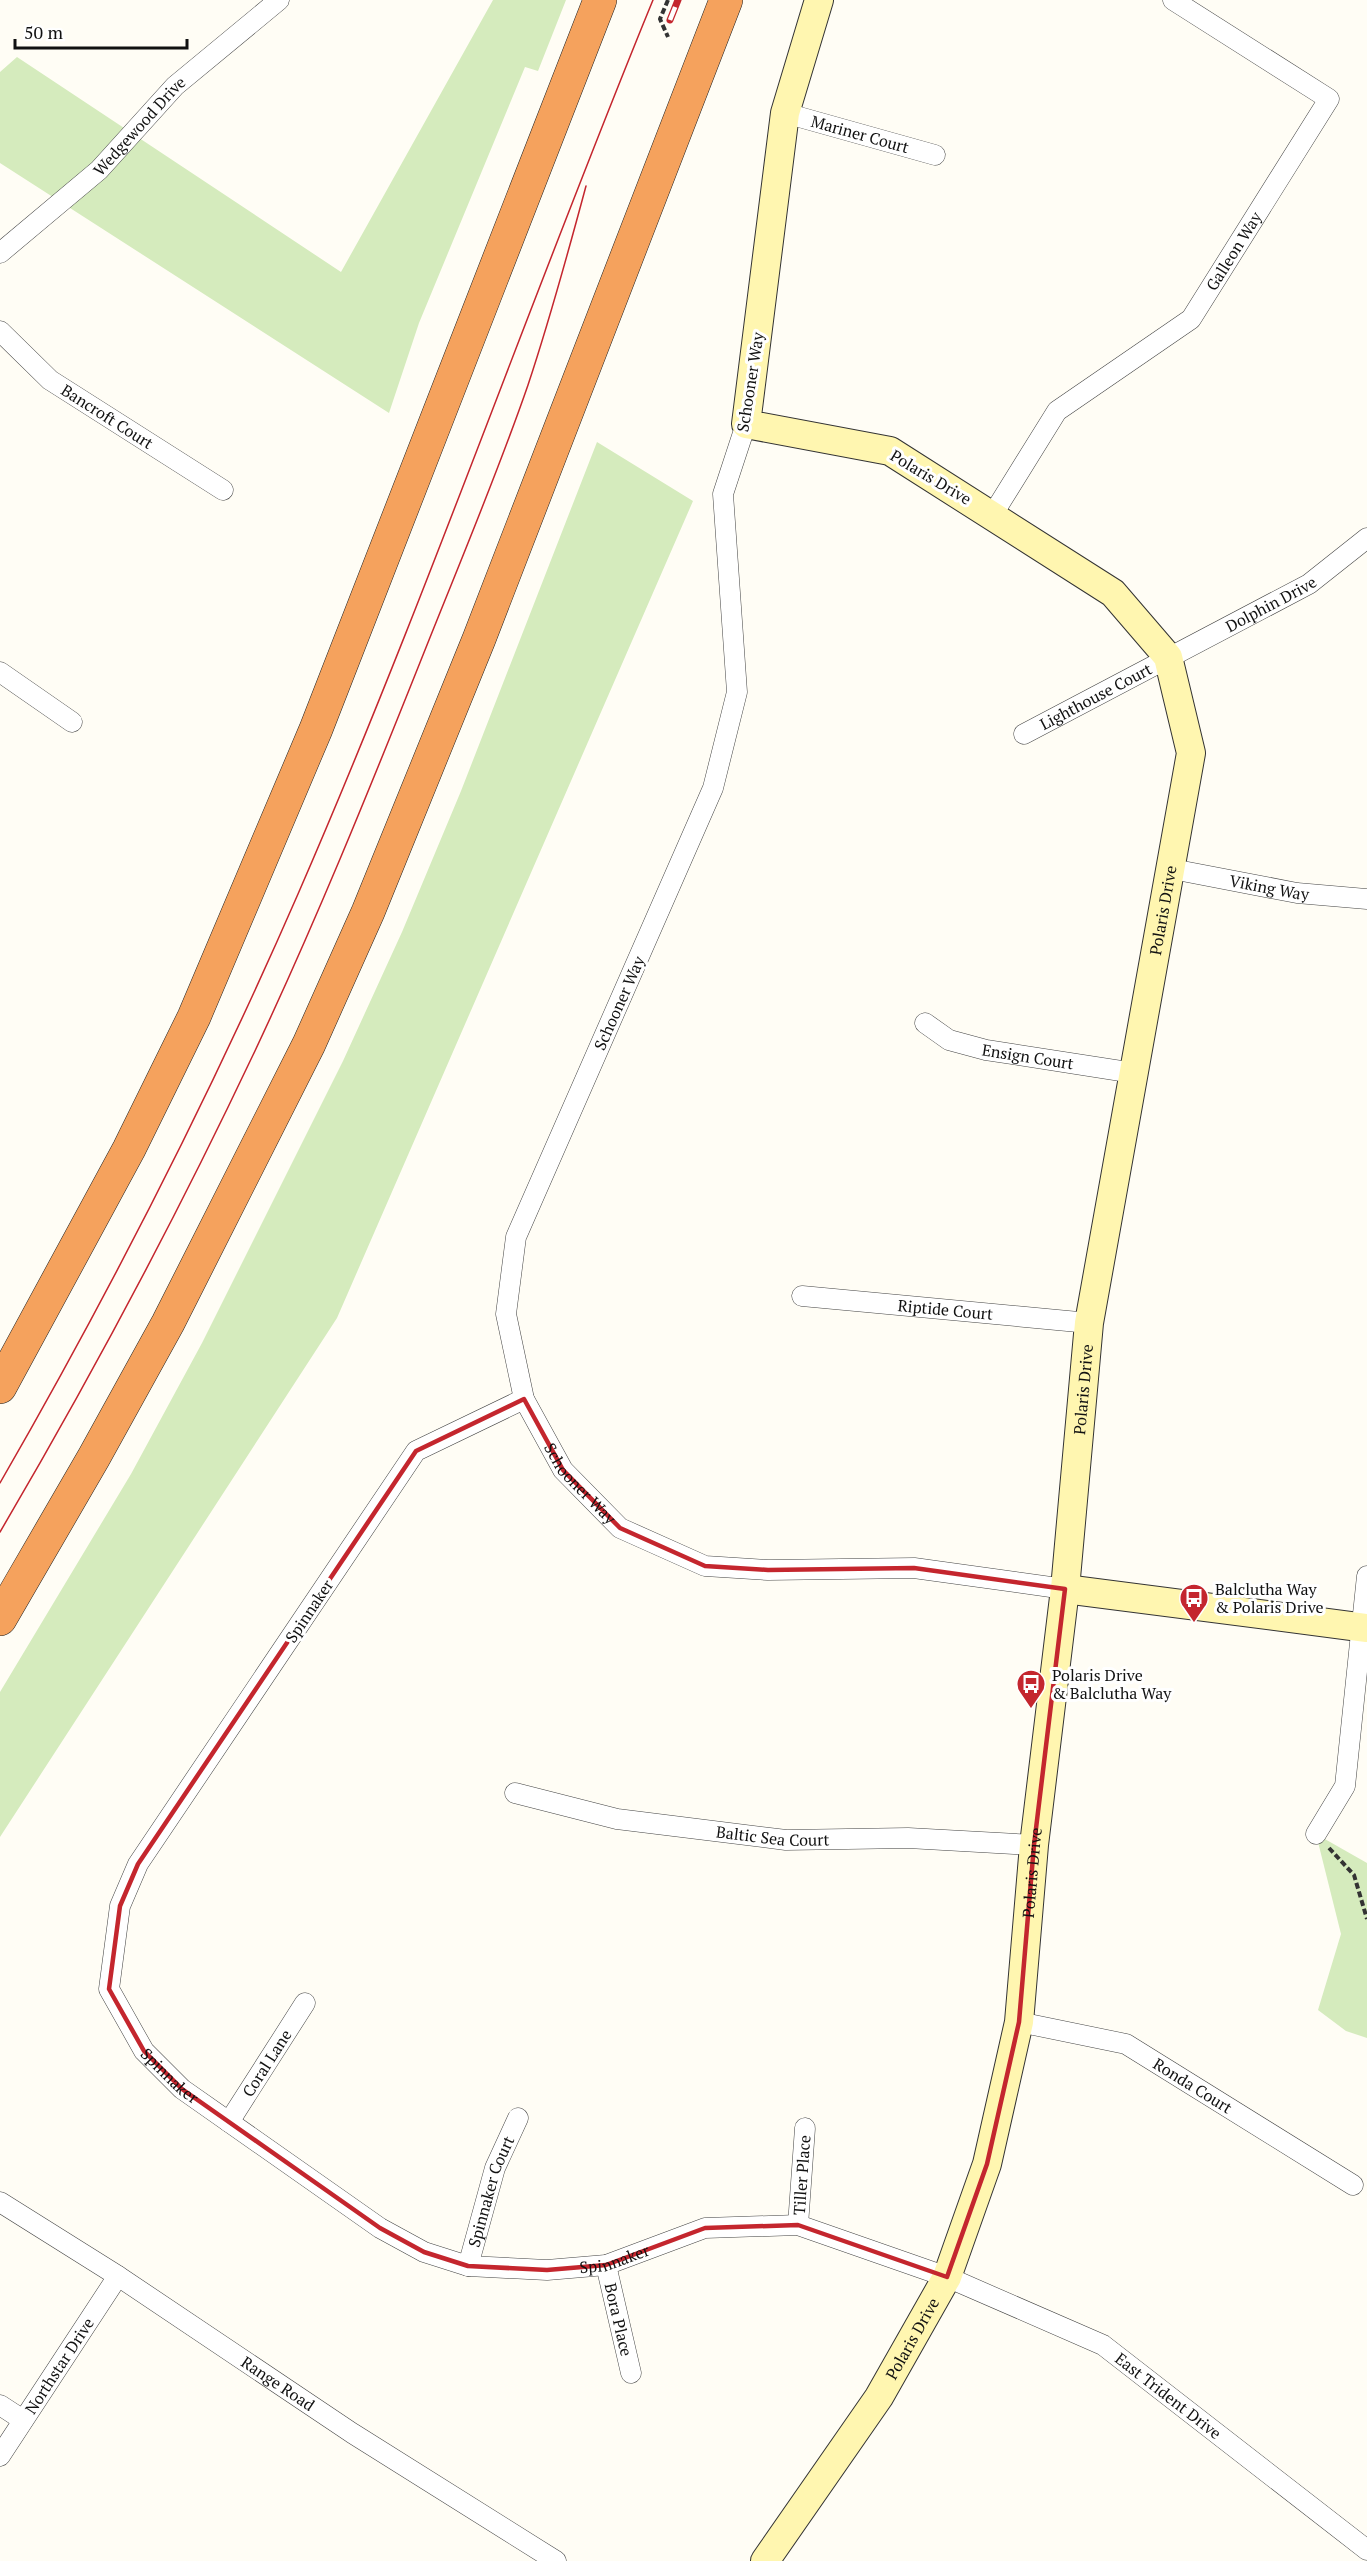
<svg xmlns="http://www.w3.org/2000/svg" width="1367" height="2561" viewBox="0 0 1367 2561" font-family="'PT Serif',serif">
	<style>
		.green { fill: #d5ebbd }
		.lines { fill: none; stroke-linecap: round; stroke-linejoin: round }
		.street-casing { stroke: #444; stroke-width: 21 }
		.secondary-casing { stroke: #333; stroke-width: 30 }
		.highway-casing { stroke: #222; stroke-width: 34 }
		.path { stroke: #333; stroke-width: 4; stroke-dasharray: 6 3; stroke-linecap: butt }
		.street { stroke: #fff; stroke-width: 20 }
		.secondary { stroke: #fff6b0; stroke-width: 28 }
		.highway { stroke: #f5a25d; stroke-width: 33 }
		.tram { stroke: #c4262e; stroke-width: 1.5 }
		.rail-casing { stroke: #c4262e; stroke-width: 7 }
		.rail { stroke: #fff; stroke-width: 4.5; stroke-dasharray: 14; stroke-linecap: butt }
		.marked { fill: none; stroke: #c4262e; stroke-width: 4.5; stroke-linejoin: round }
		.labels { text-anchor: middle; stroke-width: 6; stroke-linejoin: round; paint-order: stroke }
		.street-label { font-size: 16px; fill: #111; stroke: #fff }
		.poi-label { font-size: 16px; fill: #111; stroke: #fff; text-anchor: start }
	</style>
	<rect width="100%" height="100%" fill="#fffdf5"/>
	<g class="green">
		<path d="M493,0h73l-28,71 -13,-4 -106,256 -30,90 -389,-250v-91l17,-15 324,215z"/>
		<path d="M597,442l96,59 -356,817 -337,519v-145l131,-218 71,-131 141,-282 59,-129 59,-141z"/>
		<path d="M1316,1834l51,29v175l-21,-7 -28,-21 23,-76z"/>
	</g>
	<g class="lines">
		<g class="street-casing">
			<g id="street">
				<path id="s1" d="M785,113l150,42"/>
				<path id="s2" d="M0,253l99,-83 76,-84 104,-86"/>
				<path id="s3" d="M0,331l50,49 173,110"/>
				<path id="s4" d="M746,424l-23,70 14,198 -24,96 -197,449 -10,77 18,85 39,71 57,58 85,38 63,4 146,-2 151,21"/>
				<path id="s5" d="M993,514l64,-103 134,-92 138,-220 -156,-99"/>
				<path d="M0,672l72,50"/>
				<path id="s6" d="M1024,734l285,-150 58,-46"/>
				<path id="s7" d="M1172,869l125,24 70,6"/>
				<path id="s8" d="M925,1023l24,17 37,10 148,23"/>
				<path id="s9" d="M802,1296l287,27"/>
				<path id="s10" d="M524,1399l-108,52 -278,413 -18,42 -11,83 35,62 38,38 198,139 44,24 44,14 79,4 59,-5 99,-37 93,-3 149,52 156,68 264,205"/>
				<path id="s11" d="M515,1793l102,26 169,21 122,-2 126,7"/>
				<path d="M1316,1834l29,-48 22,-210"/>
				<path id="s12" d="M1019,2022l107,22 227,141"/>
				<path id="s13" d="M229,2122l76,-119"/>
				<path id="s14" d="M0,2202l118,74 234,157 204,128"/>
				<path id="s15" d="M798,2225l7,-97"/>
				<path id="s16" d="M606,2265l25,108"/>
				<path id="s17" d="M468,2266l27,-98 23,-50"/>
				<path d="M0,2405l23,15"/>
				<path id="s18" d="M0,2456l118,-180"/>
			</g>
		</g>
		<g class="secondary-casing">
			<g id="secondary">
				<path d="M1065,1589l302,39"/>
				<path id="s19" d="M765,2561l114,-164 68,-120 40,-113 32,-142 15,-177 31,-256 24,-266 102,-570 -23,-96 -55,-64 -223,-142 -144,-27 39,-311 34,-113"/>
			</g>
		</g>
		<g class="highway-casing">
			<g id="highway">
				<path d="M0,1387l129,-238 65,-132 122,-288 284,-729"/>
				<path d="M0,1619l94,-162 74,-134 141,-279 59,-132 111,-273 247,-639"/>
			</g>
		</g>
		<g class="path">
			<path d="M668,0l-8,19 8,18"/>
			<path d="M1329,1848l25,27 13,44"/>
		</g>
		<use href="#street" class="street"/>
		<use href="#secondary" class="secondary"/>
		<use href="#highway" class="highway"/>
		<g class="tram">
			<path d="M0,1483c110,-191 210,-387 298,-589 128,-294 233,-597 355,-894"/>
			<path d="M0,1532c91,-155 176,-314 253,-477 61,-129 115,-262 168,-395 36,-91 75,-182 107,-275 22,-66 40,-132 58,-199"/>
		</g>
		<g class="rail-casing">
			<path id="rail" d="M670,20l8,-20"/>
		</g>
		<use href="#rail" class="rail"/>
	</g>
	<path class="marked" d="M524,1399l39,71 57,58 85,38 63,4 146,-2 151,21 -31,256 -15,177 -32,142 -40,113 -149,-52 -93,3 -99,37 -59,5 -79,-4 -44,-14 -44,-24 -198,-139 -38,-38 -35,-62 11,-83 18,-42 278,-413z"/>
	<defs>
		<g id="bus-pin" transform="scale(1.5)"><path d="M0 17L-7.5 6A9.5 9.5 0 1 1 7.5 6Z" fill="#c4262e" stroke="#fff"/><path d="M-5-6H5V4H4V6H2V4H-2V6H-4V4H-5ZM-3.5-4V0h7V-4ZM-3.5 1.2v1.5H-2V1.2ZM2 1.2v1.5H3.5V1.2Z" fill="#fff"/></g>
	</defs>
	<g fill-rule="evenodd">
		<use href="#bus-pin" x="1194" y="1598"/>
		<use href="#bus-pin" x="1031" y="1684"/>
	</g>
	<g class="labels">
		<g class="street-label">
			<text dy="6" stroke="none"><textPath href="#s2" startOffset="189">Wedgewood Drive</textPath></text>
			<text dy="6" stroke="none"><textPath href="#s1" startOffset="78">Mariner Court</textPath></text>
			<text dy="6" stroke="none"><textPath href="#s5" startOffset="364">Galleon Way</textPath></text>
			<text transform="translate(750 382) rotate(-81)" y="6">Schooner Way</text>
			<text dy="6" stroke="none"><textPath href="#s3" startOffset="138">Bancroft Court</textPath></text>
			<text transform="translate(931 477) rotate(31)" y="6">Polaris Drive</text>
			<text dy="6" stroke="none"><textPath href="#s6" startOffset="279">Dolphin Drive</textPath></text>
			<text dy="6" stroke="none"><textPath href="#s6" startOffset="81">Lighthouse Court</textPath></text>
			<text dy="6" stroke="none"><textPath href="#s7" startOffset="99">Viking Way</textPath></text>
			<text dy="6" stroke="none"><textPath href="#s19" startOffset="1725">Polaris Drive</textPath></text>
			<text transform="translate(619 1003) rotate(-66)" y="6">Schooner Way</text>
			<text dy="6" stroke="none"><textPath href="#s8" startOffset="110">Ensign Court</textPath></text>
			<text dy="6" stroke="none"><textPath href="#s9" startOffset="144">Riptide Court</textPath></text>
			<text dy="6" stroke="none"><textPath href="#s19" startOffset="1239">Polaris Drive</textPath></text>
			<text dy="6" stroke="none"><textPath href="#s4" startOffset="1128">Schooner Way</textPath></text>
			<text transform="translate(309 1611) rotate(-56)" y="6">Spinnaker</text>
			<text dy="6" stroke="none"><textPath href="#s11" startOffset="262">Baltic Sea Court</textPath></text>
			<text dy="6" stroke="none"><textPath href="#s19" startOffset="753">Polaris Drive</textPath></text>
			<text dy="6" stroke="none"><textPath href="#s13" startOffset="70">Coral Lane</textPath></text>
			<text dy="6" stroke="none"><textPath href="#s10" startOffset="854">Spinnaker</textPath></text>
			<text dy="6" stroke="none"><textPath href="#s12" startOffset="188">Ronda Court</textPath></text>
			<text dy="6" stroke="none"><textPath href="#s15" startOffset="50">Tiller Place</textPath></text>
			<text dy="6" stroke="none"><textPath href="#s17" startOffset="78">Spinnaker Court</textPath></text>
			<text dy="6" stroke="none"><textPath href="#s10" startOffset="1358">Spinnaker</textPath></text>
			<text dy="6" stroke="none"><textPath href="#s16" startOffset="56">Bora Place</textPath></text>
			<text dy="6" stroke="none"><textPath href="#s19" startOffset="267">Polaris Drive</textPath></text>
			<text dy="6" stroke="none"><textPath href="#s18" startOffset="108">Northstar Drive</textPath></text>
			<text dy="6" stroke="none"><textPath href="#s14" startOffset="332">Range Road</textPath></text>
			<text dy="6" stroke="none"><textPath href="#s10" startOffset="1958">East Trident Drive</textPath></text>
		</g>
		<g class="poi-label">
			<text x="1215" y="1595">Balclutha Way<tspan x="1215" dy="18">&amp; Polaris Drive</tspan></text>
			<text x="1052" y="1681">Polaris Drive<tspan x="1052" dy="18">&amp; Balclutha Way</tspan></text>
		</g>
	</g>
	<path d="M15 39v9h172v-9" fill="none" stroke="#111111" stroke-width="3"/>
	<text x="24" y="39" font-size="18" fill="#111111" stroke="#ffffff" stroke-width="4.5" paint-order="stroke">50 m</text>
</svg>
